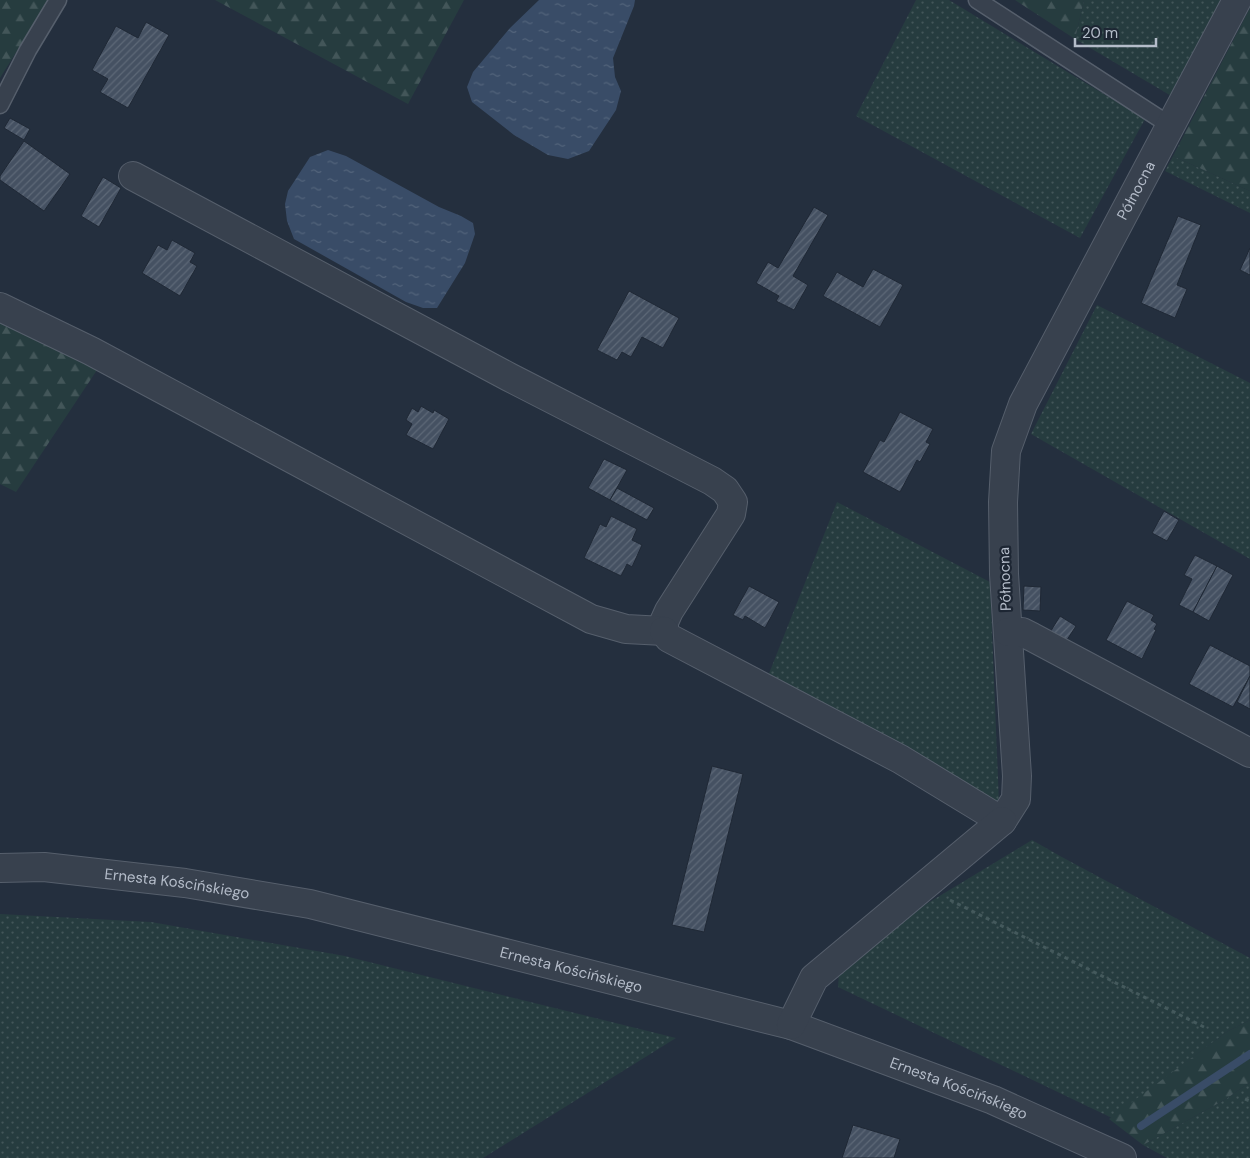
<svg xmlns="http://www.w3.org/2000/svg" width="1250" height="1158" viewBox="0 0 1250 1158" font-family="'DM Sans',sans-serif">
	<style>
		.grass { fill: url(#grass-dots) }
		.forest { fill: url(#forest-firs) }
		.water { fill: url(#water-ripples) }
		.lines { fill: none; stroke-linecap: round; stroke-linejoin: round }
		.stream { stroke: #394c67; stroke-width: 8 }
		.building { fill: url(#building-hatch); stroke: #1f2835 }
		.lane-casing { stroke: #565f6c; stroke-width: 19 }
		.street-casing { stroke: #565f6c; stroke-width: 30 }
		.path { stroke: #44595c; stroke-width: 3; stroke-dasharray: 4 4; stroke-linecap: butt }
		.lane { stroke: #38414e; stroke-width: 16 }
		.street { stroke: #38414e; stroke-width: 28 }
		.labels { text-anchor: middle; stroke-width: 4.5; stroke-linejoin: round; paint-order: stroke }
		.street-label { font-size: 15px; fill: #b4bcc9; stroke: #1d2633 }
	</style>
	<defs>
		<pattern id="grass-dots" width="8" height="8" patternUnits="userSpaceOnUse" patternTransform="scale(1.25)"><rect width="8" height="8" fill="#263c3f"/><path d="M2 2h.1M6 6h.1" fill="none" stroke="#435659" stroke-width="1.8" stroke-linecap="round"/></pattern>
		<pattern id="forest-firs" width="22" height="20" patternUnits="userSpaceOnUse" patternTransform="scale(1.25)"><rect width="22" height="20" fill="#263c3f"/><path d="M5 1l3.5 6h-7zM16 11l3.5 6h-7z" fill="#435659"/></pattern>
		<pattern id="water-ripples" width="26" height="14" patternUnits="userSpaceOnUse" patternTransform="scale(1.25)"><rect width="26" height="14" fill="#394c67"/><path d="M2 4q2-2 4 0t4 0M15 11q2-2 4 0t4 0" fill="none" stroke="#53647b"/></pattern>
		<pattern id="building-hatch" width="6" height="6" patternUnits="userSpaceOnUse" patternTransform="scale(1.25)"><rect width="6" height="6" fill="#455162"/><path d="M-1 1l2-2M0 6l6-6M5 7l2-2" fill="none" stroke="#5d6877"/></pattern>
	</defs>
	<rect width="100%" height="100%" fill="#242f3e"/>
	<g class="grass">
		<path d="M916,0h33l196,119 -65,119 -224,-122z"/>
		<path d="M1084,0h141l-52,97 -98,-58z"/>
		<path d="M1173,156l77,35v22l-85,-42z"/>
		<path d="M1097,305l153,78v176l-219,-125z"/>
		<path d="M837,502l153,80 9,221 -231,-127z"/>
		<path d="M1032,840l28,16 190,102v62l-22,11 -116,87 -274,-131 1,-13 84,-68z"/>
		<path d="M0,914l151,8 194,34 331,82 -193,120h-483z"/>
		<path d="M1250,1082v76h-83l-24,-13 83,-46z"/>
	</g>
	<g class="forest">
		<path d="M0,0h49l-49,78z"/>
		<path d="M215,0h249l-56,104z"/>
		<path d="M1015,0h69l-9,39z"/>
		<path d="M1250,8v183l-77,-35z"/>
		<path d="M0,314l99,53 -83,125 -16,-8z"/>
		<path d="M1250,1020v62l-24,17 -83,46 -34,-26 119,-88z"/>
	</g>
	<g class="water">
		<path d="M539,0h96l-1,6 -21,52 2,19 6,14 -5,19 -27,41 -21,8 -20,-4 -34,-20 -42,-33 -5,-15 6,-15 37,-44z"/>
		<path d="M328,150l18,6 93,51 22,9 12,7 2,11 -10,29 -28,45h-14l-17,-6 -112,-63 -7,-18 -2,-17 3,-13 22,-34z"/>
	</g>
	<g class="lines">
		<path class="stream" d="M1141,1126l109,-72"/>
	</g>
	<g class="building">
		<path d="M146,22l23,13 -41,73 -28,-16 8,-13 -16,-9 24,-44 22,12z"/>
		<path d="M10,118l20,11 -6,11 -20,-12z"/>
		<path d="M24,141l46,33 -26,37 -44,-31v-4z"/>
		<path d="M103,177l18,11 -22,39 -18,-11z"/>
		<path d="M814,207l14,8 -35,61 15,9 -14,25 -18,-9 3,-5 -23,-13 12,-21 10,6z"/>
		<path d="M1178,216l23,9 -24,60 10,4 -12,29 -34,-15z"/>
		<path d="M172,240l23,13 -5,9 7,4 -17,30 -38,-23 16,-28 9,5z"/>
		<path d="M1250,248v27l-10,-5z"/>
		<path d="M873,269l30,16 -23,42 -57,-31 14,-24 26,15z"/>
		<path d="M629,291l50,27 -16,30 -21,-11 -11,20 -9,-5 -5,8 -20,-10z"/>
		<path d="M421,406l12,7 1,-3 15,9 -16,30 -27,-14 6,-11 -6,-4 6,-12 6,4z"/>
		<path d="M900,412l33,17 -7,13 4,2 -10,18 -3,-2 -17,32 -37,-20 17,-32 4,2z"/>
		<path d="M604,459l23,11 -17,30 -22,-12z"/>
		<path d="M617,488l37,20 -7,12 -37,-20z"/>
		<path d="M1164,511l15,9 -12,21 -15,-8z"/>
		<path d="M611,516l26,13 -5,11 10,5 -10,22 -5,-3 -6,12 -37,-18 16,-34 6,3z"/>
		<path d="M1195,555l22,11 -24,46 -14,-7 13,-26 -8,-4z"/>
		<path d="M1217,566l16,9 -24,46 -16,-9z"/>
		<path d="M749,586l30,16 -14,26 -20,-12 -2,4 -10,-5z"/>
		<path d="M1024,586l17,1 -1,24 -17,-1z"/>
		<path d="M1127,601l27,14 -3,5 6,4 -3,5 2,1 -14,29 -36,-19z"/>
		<path d="M1060,616l16,10 -11,17 -16,-9z"/>
		<path d="M1210,645l40,21v10l-17,31 -44,-23z"/>
		<path d="M1250,676v33l-13,-7z"/>
		<path d="M712,766l31,8 -39,158 -32,-7z"/>
		<path d="M853,1125l47,14 -6,19h-52z"/>
	</g>
	<g class="lines">
		<g class="lane-casing">
			<g id="lane">
				<path d="M977,0l194,126"/>
				<path d="M0,105l28,-55 30,-50"/>
			</g>
		</g>
		<g class="street-casing">
			<g id="street">
				<path d="M133,176l376,201 203,104 13,9 8,12 -2,12 -62,97 -5,11v9"/>
				<path d="M0,307l91,44 500,268 35,10 38,2"/>
				<path id="s1" d="M664,631l5,7 231,121 102,62 14,-22 1,-23 -13,-202 -1,-72 3,-51 17,-47 214,-404"/>
				<path d="M1008,632h14l10,5 218,116"/>
				<path id="s2" d="M0,868l44,-1 141,16 125,21 481,121 202,75 129,58"/>
				<path d="M791,1025l23,-47 188,-157"/>
			</g>
		</g>
		<g class="path">
			<path d="M950,900l254,127"/>
			<path d="M1245,1099l5,2"/>
		</g>
		<use href="#lane" class="lane"/>
		<use href="#street" class="street"/>
	</g>
	<g class="labels">
		<g class="street-label">
			<text dy="5" stroke="none"><textPath href="#s1" startOffset="1055">Północna</textPath></text>
			<text transform="translate(1005 579) rotate(-92)" y="5">Północna</text>
			<text dy="5" stroke="none"><textPath href="#s2" startOffset="178">Ernesta Kościńskiego</textPath></text>
			<text dy="5" stroke="none"><textPath href="#s2" startOffset="582">Ernesta Kościńskiego</textPath></text>
			<text dy="5" stroke="none"><textPath href="#s2" startOffset="988">Ernesta Kościńskiego</textPath></text>
		</g>
	</g>
	<path d="M1075 38v8h81v-8" fill="none" stroke="#b4bcc9" stroke-width="2.5"/>
	<text x="1082" y="38" font-size="15" fill="#b4bcc9" stroke="#1d2633" stroke-width="4" paint-order="stroke">20 m</text>
</svg>
